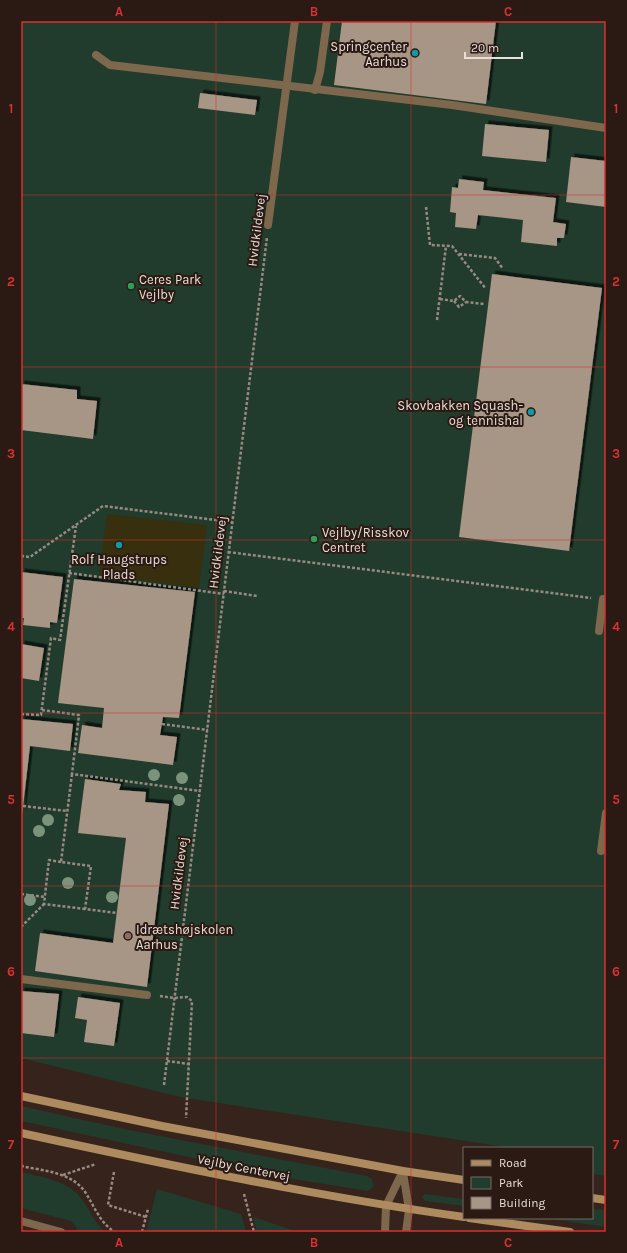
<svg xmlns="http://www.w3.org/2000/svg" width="627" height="1253" viewBox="0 0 627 1253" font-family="Karla,sans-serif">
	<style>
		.green { fill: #213c2c }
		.sand { fill: #372f0e }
		.building { fill: #a79586; filter: url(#shadow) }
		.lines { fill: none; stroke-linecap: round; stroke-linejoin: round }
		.path { stroke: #988983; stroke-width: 2.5; stroke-dasharray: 3 2; stroke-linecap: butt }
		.lane { stroke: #7d674d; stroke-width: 8 }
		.street { stroke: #7d674d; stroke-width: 8 }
		.secondary { stroke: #ae8b5f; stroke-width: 8 }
		.tree { fill: #7b937c }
		.grid { fill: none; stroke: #d73131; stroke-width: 1; stroke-opacity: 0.55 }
		.culture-dot { fill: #0f9aa8; stroke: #2b1a13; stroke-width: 1.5 }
		.leisure-dot { fill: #2e9e5b; stroke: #2b1a13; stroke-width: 1.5 }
		.education-dot { fill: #8d6e63; stroke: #2b1a13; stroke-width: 1.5 }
		.labels { text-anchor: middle; stroke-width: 4; stroke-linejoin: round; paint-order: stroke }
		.poi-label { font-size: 13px; fill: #eaded9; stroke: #2b1a13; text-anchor: start }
		.street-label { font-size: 13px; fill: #eaded9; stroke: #2b1a13 }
		.neatline { fill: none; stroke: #d73131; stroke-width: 1.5 }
		.grid-label { font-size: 13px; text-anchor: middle; font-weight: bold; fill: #d73131 }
	</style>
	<defs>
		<filter id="shadow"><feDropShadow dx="3.5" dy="-3.5" stdDeviation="0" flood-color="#0009"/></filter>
	</defs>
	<rect width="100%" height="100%" fill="#35231c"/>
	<g class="green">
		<path d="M21,21h585v1155l-14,-2v-26h-81l-331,-51 -159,-39z"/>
		<path d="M21,1106l108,24 238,46 5,3 2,7 -6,5 -82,-13 -265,-57z"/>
		<path d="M21,1172c19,5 46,8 59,25 9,11 14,25 25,35h-28v-4l-6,-7 -50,-13z"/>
		<path d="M157,1189l84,25 5,18h-100z"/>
		<path d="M425,1194l39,5v7l-39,-5 -3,-4z"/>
		<path d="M592,1209l14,1v17l-61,-9h47z"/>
		<path d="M253,1217l45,15h-41z"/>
	</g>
	<path class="sand" d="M107,514l100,11 -8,63 -100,-13z"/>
	<g class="building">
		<path d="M342,21h154l-10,83 -152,-19z"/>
		<path d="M200,93l57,7 -2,15 -57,-7z"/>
		<path d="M485,124l64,6 -3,32 -64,-6z"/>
		<path d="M571,157l35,4v46l-40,-5z"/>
		<path d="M459,179l25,3 -1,8 73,8 -3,24 13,2 -2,14h-7v8l-36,-4 2,-22 -45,-5 -2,14 -21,-2 1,-14 -6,-1 2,-25 6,1z"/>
		<path d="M492,274l110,14 -33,263 -110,-14z"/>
		<path d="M21,384l56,6v9l20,2 -4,38 -72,-9z"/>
		<path d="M21,572l42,5 -6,46 -7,-1v6l-27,-3 1,-7h-3z"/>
		<path d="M74,579l121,13 -16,126 -16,-1 -3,18 17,2 -4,28 -95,-12 4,-28 20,3 2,-20 -46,-5z"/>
		<path d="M21,644l23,4 -5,33 -18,-3z"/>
		<path d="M21,719l52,5 -3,27 -40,-5 -8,70z"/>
		<path d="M85,779l36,5 -2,6 27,2 -1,10 24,2 -22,183 -112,-16 5,-38 73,10 13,-105 -48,-5z"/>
		<path d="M21,991l38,3 -5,43 -33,-4z"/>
		<path d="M78,997l42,6 -6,43 -30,-4 3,-22 -12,-2z"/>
	</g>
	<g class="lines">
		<g class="path">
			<path d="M426,207l4,38 22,1 34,43"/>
			<path d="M459,254l36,4 8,11"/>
			<path d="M440,299l14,2 6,-5 6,6 18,2"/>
			<path d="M454,301l5,6 7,-5"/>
			<path d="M437,320l9,-74"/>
			<path d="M228,552l363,46"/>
			<path d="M21,556l9,1 73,-51 129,16"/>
			<path d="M69,573l155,21"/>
			<path d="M224,591l33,5"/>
			<path d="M42,710l37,5 -7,59 128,17"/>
			<path d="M21,714l20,1 10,-77 9,2 16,-114"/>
			<path d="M162,724l46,6"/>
			<path d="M72,774l-11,88 30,4 -6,43 32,4"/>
			<path d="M23,806l44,5"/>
			<path d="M61,862l-12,-2 -5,44 41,5"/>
			<path d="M21,894l24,3"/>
			<path d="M21,927l23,-23"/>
			<path d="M160,996l14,2 13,-1 5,4 -6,117"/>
			<path d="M167,1061l22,3"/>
			<path d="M164,1085l103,-848"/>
			<path d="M21,1166c23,5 53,6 66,29 8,13 14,29 28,37"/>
			<path d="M114,1172l-6,33 38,12"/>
			<path d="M63,1175l33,-11"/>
			<path d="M244,1194l10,38"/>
			<path d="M142,1232l6,-23"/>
		</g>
		<g class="lane">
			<path d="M96,55l14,10 342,40 154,23"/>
			<path d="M315,90l5,-18 7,-51"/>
			<path d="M599,631l4,-32"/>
			<path d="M601,851l5,-38"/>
			<path d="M21,1221l40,11"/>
		</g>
		<g class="street">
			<path d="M268,225l27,-204"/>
			<path d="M21,979l126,16"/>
			<path d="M403,1172l6,38 -3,22"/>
			<path d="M385,1232l1,-26 17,-35"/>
		</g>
		<g class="secondary">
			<path d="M21,1096l141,30 241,45 61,9"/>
			<path d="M21,1133c147,32 294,63 443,84"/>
			<path d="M592,1198l14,2"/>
			<path d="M469,1218l101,14"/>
		</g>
	</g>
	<g class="tree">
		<circle cx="154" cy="775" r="6"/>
		<circle cx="182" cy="778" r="6"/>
		<circle cx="179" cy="800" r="6"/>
		<circle cx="48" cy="820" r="6"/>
		<circle cx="39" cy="831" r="6"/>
		<circle cx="68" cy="883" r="6"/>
		<circle cx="112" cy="897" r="6"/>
		<circle cx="30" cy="900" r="6"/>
	</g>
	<path class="grid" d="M216,21v1211M411,21v1211M21,195h585M21,367h585M21,540h585M21,713h585M21,886h585M21,1058h585"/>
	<g class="culture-dot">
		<circle cx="415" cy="53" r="4"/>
		<circle cx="531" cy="412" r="4"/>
		<circle cx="119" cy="545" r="4"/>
	</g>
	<g class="leisure-dot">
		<circle cx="131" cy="286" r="4"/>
		<circle cx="314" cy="539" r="4"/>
	</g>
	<circle class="education-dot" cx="128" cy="936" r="4"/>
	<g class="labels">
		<g class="poi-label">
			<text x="407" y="51" text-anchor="end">Springcenter<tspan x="407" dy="15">Aarhus</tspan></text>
			<text x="139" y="284">Ceres Park<tspan x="139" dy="15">Vejlby</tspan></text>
			<text x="523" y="410" text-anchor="end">Skovbakken Squash-<tspan x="523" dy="15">og tennishal</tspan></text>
			<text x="322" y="537">Vejlby/Risskov<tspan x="322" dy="15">Centret</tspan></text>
			<text x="119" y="564" text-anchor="middle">Rolf Haugstrups<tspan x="119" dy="15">Plads</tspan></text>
			<text x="136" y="934">Idrætshøjskolen<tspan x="136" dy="15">Aarhus</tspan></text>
		</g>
		<g class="street-label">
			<text transform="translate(256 230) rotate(-83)" y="5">Hvidkildevej</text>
			<text transform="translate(217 552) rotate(-83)" y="5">Hvidkildevej</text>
			<text transform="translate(178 873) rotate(-83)" y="5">Hvidkildevej</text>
			<text transform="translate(244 1167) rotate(11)" y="5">Vejlby Centervej</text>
		</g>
	</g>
	<rect width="627" height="1253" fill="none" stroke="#2b1a13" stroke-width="44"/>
	<rect x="463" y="1147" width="130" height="72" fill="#2b1a13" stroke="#776862"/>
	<rect x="471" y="1160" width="20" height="6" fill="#ae8b5f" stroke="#776862"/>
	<text x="499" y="1167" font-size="12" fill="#eaded9">Road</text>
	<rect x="471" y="1177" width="20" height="12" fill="#213c2c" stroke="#776862"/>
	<text x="499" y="1187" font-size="12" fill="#eaded9">Park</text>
	<rect x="471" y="1197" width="20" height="12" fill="#a79586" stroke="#776862"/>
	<text x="499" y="1207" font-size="12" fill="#eaded9">Building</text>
	<path d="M465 52v6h57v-6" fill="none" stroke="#eaded9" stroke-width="2"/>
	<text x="471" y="52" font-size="12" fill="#eaded9" stroke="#2b1a13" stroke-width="3" paint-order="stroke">20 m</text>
	<rect x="22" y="22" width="583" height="1209" class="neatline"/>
	<g class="grid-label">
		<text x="119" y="16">A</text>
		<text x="314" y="16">B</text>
		<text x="508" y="16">C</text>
		<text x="11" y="113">1</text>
		<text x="616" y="113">1</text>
		<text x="11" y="286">2</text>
		<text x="616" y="286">2</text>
		<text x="11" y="458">3</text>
		<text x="616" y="458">3</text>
		<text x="11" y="631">4</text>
		<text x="616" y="631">4</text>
		<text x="11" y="804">5</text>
		<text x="616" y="804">5</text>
		<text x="11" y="976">6</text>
		<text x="616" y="976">6</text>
		<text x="11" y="1149">7</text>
		<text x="616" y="1149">7</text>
		<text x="119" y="1247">A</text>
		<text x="314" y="1247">B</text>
		<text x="508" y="1247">C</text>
	</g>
</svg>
